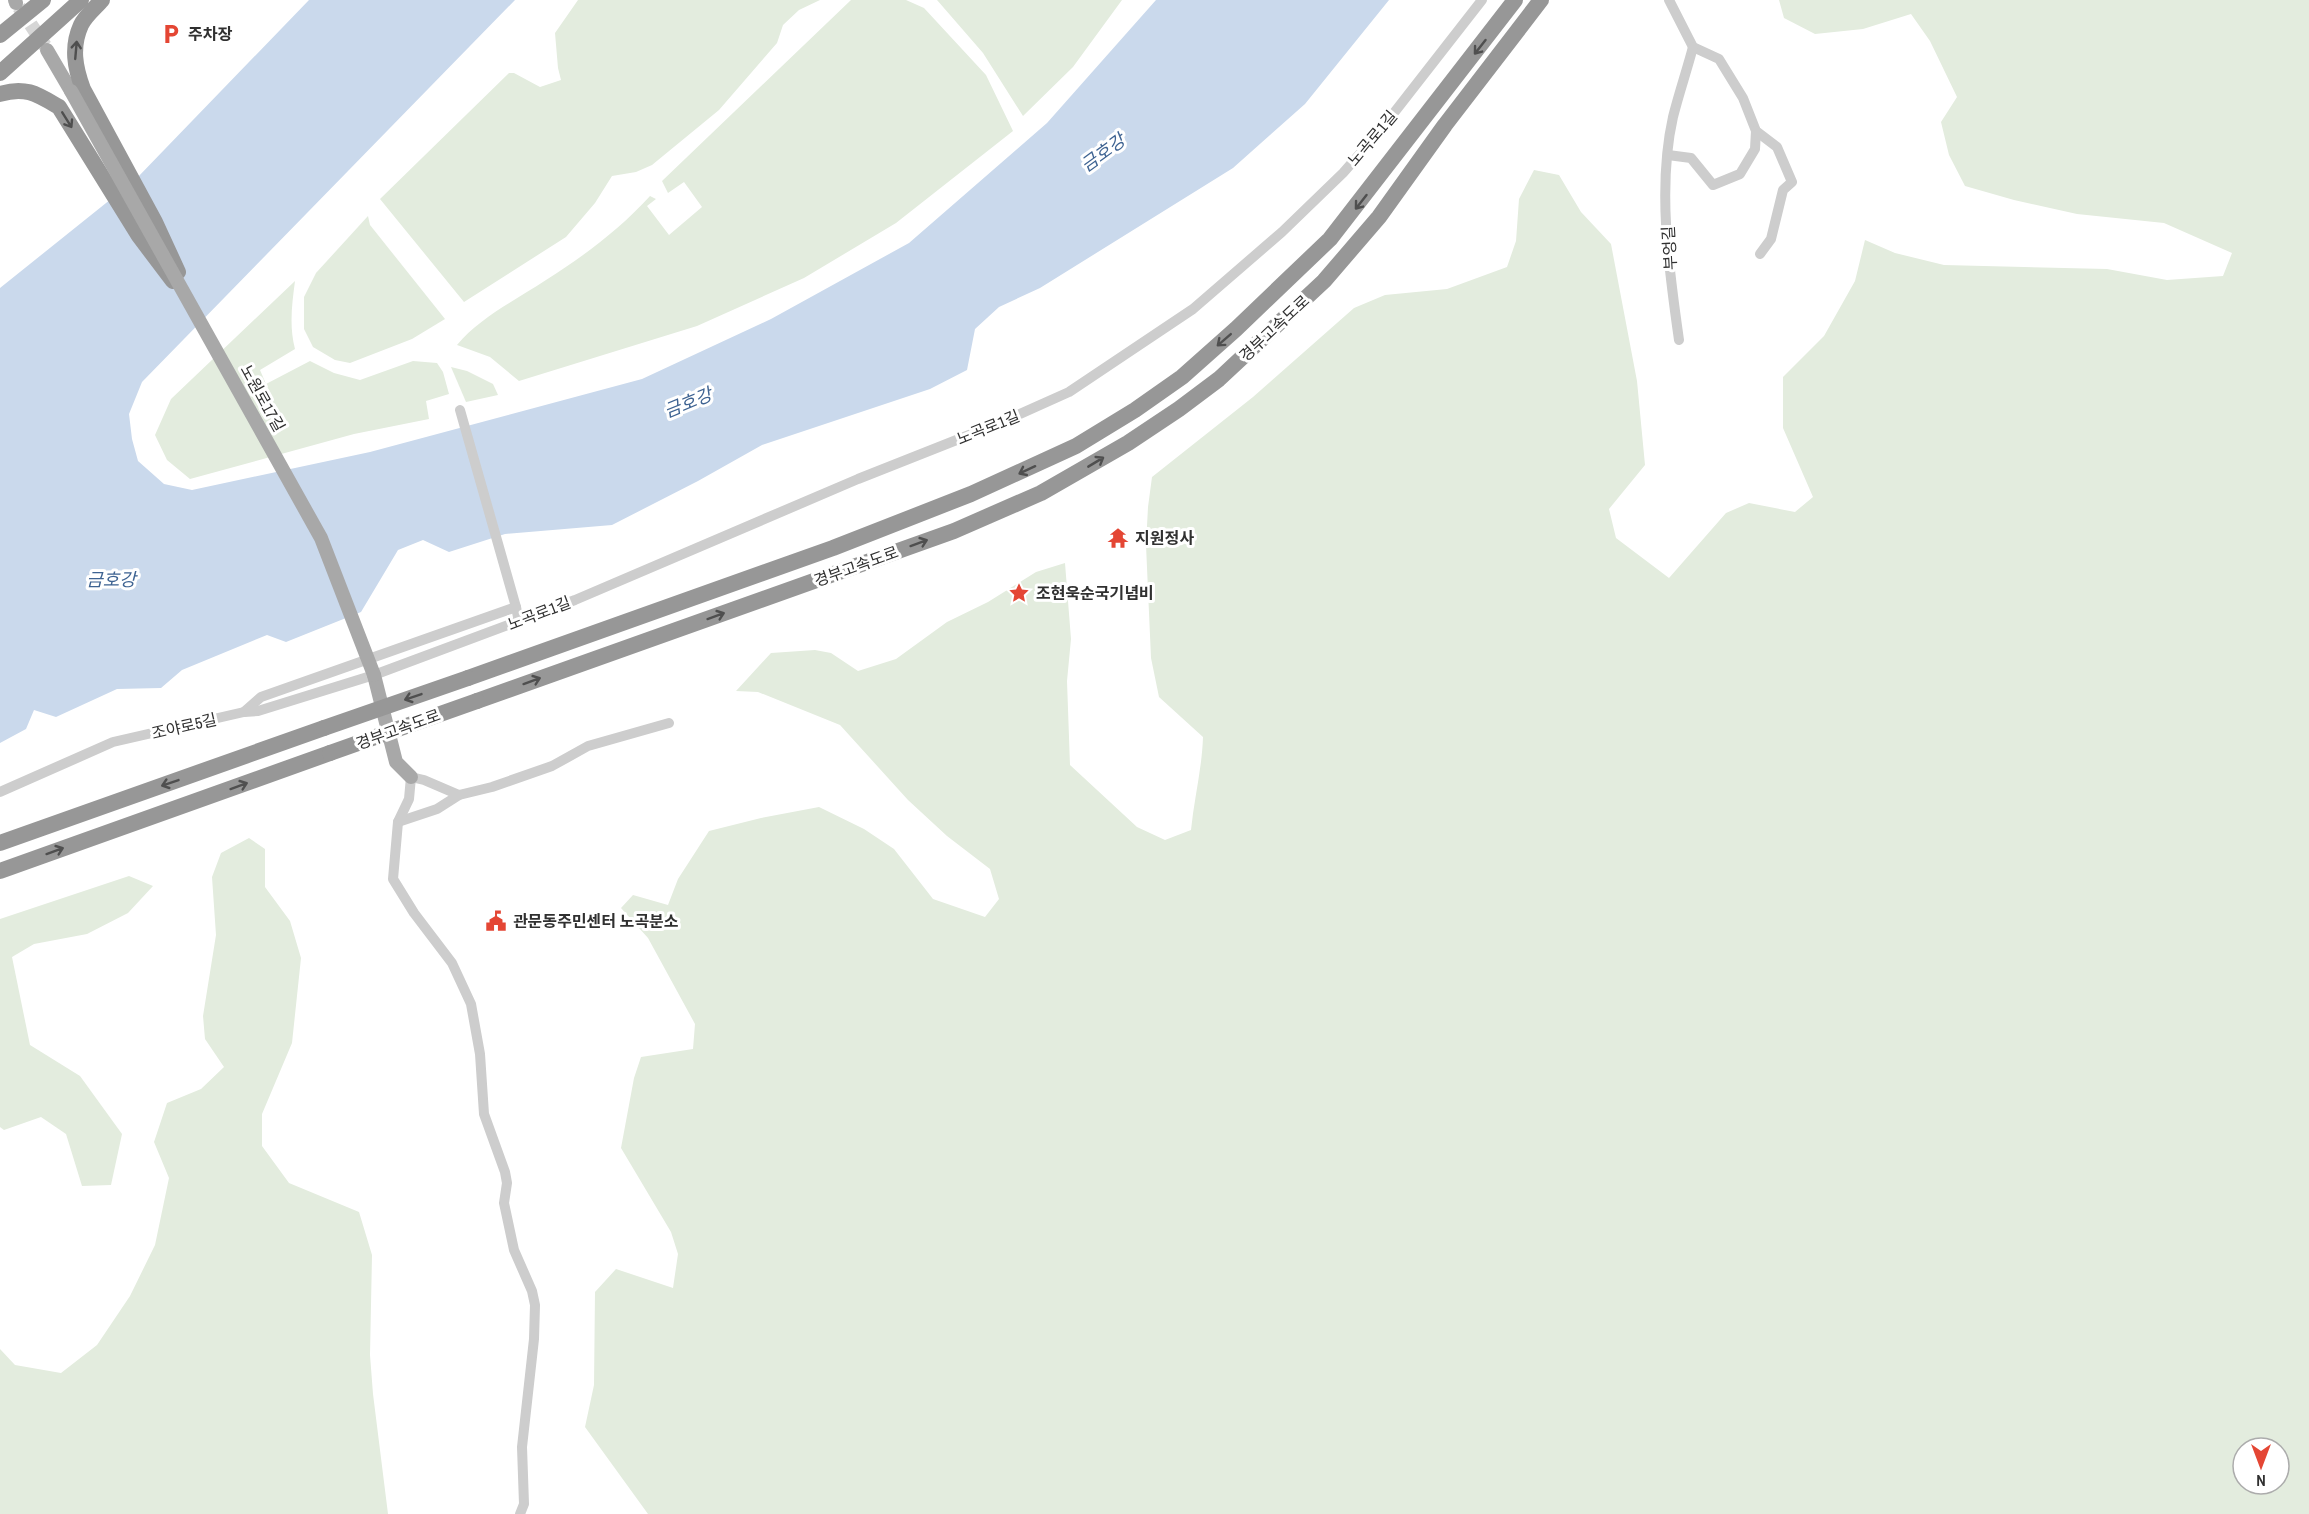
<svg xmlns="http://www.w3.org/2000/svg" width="2309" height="1514" viewBox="0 0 2309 1514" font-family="'Archivo Narrow','Noto Sans KR',sans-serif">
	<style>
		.green { fill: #e3ecde; fill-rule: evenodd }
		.water { fill: #cad9ec }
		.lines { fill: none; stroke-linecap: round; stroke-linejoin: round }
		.major-tunnel { stroke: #d6d6d6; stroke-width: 14; stroke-dasharray: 14 7; stroke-linecap: butt }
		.minor { stroke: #cdcdcd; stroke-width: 10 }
		.major { stroke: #a8a8a8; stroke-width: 14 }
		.highway { stroke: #979797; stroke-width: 16 }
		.major-bridge { stroke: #a8a8a8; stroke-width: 14 }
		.highway-bridge { stroke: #979797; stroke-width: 16 }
		.oneway { stroke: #4f4f4f }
		.labels { text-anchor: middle; stroke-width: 6; stroke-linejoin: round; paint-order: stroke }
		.poi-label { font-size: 16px; font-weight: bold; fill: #303030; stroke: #fff; text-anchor: start }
		.street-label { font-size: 16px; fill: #303030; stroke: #fff }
		.water-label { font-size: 18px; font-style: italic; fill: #3e6392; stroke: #fff }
	</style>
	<rect width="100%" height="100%" fill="#fff"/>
	<g class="green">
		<path d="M578,0h242l-21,10 -16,15 -6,18 -58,67 -67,55 -16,7 -24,4 -17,27 -29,34 -102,65 -84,-103 129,-126h5l26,14 21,-7 -3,-12 -3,-35z"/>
		<path d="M851,0h55l18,8 62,67 27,56 -117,92 -92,55 -107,48 -178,55 -29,-24 -33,-12c23,-28 59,-45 89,-65 38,-24 74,-51 104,-84l6,3 -9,7 22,29 33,-28 -18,-25 -16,11 -6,-12z"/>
		<path d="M937,0h185l-49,67 -50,49 -40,-63z"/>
		<path d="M1779,0h530v1514h-1661l-63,-87 9,-42 1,-93 21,-23 57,19 5,-34 -7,-22 -50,-84 13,-70 7,-21 52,-8 2,-25 -47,-86 -27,-30 12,-13 35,10 10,-26 31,-48 52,-13 58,-11 45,22 30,20 39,50 52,18 14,-18 -9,-30 -43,-33 -39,-36 -68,-75 -82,-33 -22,-1 35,-38 44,-3 16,3 27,18 38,-12 51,-37 41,-20 48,-30 29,-9 6,76 -4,42 3,84 67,62 28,13 26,-10c3,-31 11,-61 12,-93l-44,-40 -8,-39 -5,-113 2,-38 4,-30 101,-80 101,-89 31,-13 62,-6 60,-22 9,-26 3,-42 15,-29 25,5 22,37 30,32 26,137 8,84 -36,44 7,29 53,40 57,-65 23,-10 46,9 18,-15 -30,-69v-51l41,-41 31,-55 10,-41 30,13 49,12 163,4 60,11 56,-4 9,-23 -68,-30 -87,-9 -63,-14 -49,-14 -16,-31 -8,-33 16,-25 -27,-56 -19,-27 -48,15 -48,5 -31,-16zM2243,1448h36v36h-36z"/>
		<path d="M368,216l2,9 75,94 -33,20 -62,24 -15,-3 -22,-13 -9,-18v-32l12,-24z"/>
		<path d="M295,281c-3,23 -6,45 0,68l-35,21 6,14 44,-23 24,12 26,7 53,-19 24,2 6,9 6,22 -23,7 3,18 -75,15 -164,45 -23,-19 -12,-25 16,-36z"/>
		<path d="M451,367l16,4 26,13 5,11 -32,7z"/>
		<path d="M249,838l16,11v38l25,34 11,37 -9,85 -30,71v32l27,37 70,29 13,43 -2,100 3,39 15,120h-388v-165l15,16 46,8 36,-28 33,-49 25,-51 14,-67 -15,-36 13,-39 34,-14 23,-22 -19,-28 -2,-23 13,-81 -4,-58 9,-24z"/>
		<path d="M129,876l24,10 -25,27 -41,21 -53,10 -22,13 18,88 50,31 42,58 -11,51 -29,1 -16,-52 -25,-17 -37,13 -4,-3v-208z"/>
	</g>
	<path class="water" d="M309,0h206l-373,382 -13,32 3,25 6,22 26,23 28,6 178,-38 272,-73 129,-60 138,-76 138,-120 109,-123h233l-84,104 -72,64 -193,120 -41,19 -24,22 -8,41 -37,19 -168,56 -64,36 -86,44 -107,9 -56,18 -26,-12 -25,10 -37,62 -75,30 -19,-7 -85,35 -21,18 -44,1 -61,28 -22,-7 -8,19 -26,14v-455l136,-109z"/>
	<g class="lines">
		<path class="major-tunnel" d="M19,7l26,39"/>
		<g class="minor">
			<path d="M1669,0l24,47 26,12 24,39 13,33 21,16 15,35 -9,8 -12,49 -11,15"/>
			<path d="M1668,155l23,3 22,27 27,-11 15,-25 1,-18"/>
			<path d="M1679,340c-10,-71 -22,-152 -6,-223 6,-24 14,-47 20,-70"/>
			<path d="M460,410l56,197"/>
			<path d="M244,712l17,-15 255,-90 3,15"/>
			<path d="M0,792l113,-50 131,-30 14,-1 116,-36 201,-75 283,-121 144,-57 67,-30 124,-83 89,-77 61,-59 36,-41 103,-132"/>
			<path d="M398,822l39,-13 22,-14"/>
			<path d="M520,1514l4,-10 -2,-57 12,-108 1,-34 -3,-14 -18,-41 -10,-47 3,-20 -2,-11 -21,-58 -4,-60 -9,-50 -19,-41 -38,-50 -21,-34 5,-57 11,-23 2,-22 13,3 35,15 33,-8 60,-21 36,-20 81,-23"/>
		</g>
		<g class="major">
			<path d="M15,0l1,3"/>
			<path d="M47,50l24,41"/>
			<path d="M374,675l22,87 15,15"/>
		</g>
		<g class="highway">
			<path d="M102,0c-6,7 -17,16 -21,25 -10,22 -6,43 2,64l72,133 23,50"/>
			<path d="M0,35l43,-35"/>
			<path d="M0,73l81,-73"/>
			<path d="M0,94c25,-8 37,0 59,13l80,129 34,45"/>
			<path d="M468,678l365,-130 138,-54 105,-48 59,-36 47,-33 54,-48 94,-90 185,-239"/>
			<path d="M477,701l477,-170 87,-38 87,-50 51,-34 40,-30 105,-98 55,-64 66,-92 96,-125"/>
			<path d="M0,843l324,-115"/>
			<path d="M0,871l330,-118"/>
		</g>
		<path class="major-bridge" d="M71,91l250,447 53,137"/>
		<g class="highway-bridge">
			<path d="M324,728l144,-50"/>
			<path d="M330,753l147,-52"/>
		</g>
	</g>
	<defs><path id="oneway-shaft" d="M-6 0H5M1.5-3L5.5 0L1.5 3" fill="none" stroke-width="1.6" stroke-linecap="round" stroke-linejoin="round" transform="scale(1.5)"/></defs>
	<g class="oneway">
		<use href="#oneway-shaft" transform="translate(1480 47) rotate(128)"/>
		<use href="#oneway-shaft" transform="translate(76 50) rotate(-85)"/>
		<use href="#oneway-shaft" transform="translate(67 120) rotate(58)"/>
		<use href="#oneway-shaft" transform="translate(1361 202) rotate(128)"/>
		<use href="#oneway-shaft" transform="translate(1224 340) rotate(139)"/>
		<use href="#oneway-shaft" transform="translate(1096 462) rotate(-31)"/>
		<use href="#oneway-shaft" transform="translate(1027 470) rotate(155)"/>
		<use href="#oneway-shaft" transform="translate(919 543) rotate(-20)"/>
		<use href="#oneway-shaft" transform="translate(716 616) rotate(-20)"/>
		<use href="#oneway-shaft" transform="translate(532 681) rotate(-20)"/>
		<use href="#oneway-shaft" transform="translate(413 697) rotate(161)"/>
		<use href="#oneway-shaft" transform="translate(170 783) rotate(161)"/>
		<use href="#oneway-shaft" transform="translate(239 786) rotate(-20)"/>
		<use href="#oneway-shaft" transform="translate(55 851) rotate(-20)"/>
	</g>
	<defs>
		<g id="parking-bare" transform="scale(1.62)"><path d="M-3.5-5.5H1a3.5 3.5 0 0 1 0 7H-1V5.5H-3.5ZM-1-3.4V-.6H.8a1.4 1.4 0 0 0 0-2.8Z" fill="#e44634" stroke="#fff" stroke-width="2.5" paint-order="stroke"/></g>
		<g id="temple-bare" transform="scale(1.62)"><path d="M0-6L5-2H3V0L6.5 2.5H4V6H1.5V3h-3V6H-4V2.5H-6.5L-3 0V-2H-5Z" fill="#e44634" stroke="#fff" stroke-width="2.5" paint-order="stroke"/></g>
		<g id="sight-bare" transform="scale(1.62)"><path d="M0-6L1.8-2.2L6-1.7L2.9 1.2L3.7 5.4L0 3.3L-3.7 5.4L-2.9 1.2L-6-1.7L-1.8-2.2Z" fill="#e44634" stroke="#fff" stroke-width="2.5" paint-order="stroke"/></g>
		<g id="civic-bare" transform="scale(1.62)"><path d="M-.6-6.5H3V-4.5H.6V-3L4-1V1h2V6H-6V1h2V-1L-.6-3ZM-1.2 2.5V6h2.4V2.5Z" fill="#e44634" stroke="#fff" stroke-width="2.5" paint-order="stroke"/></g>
	</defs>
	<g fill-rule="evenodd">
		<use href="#parking-bare" x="171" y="34"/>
		<use href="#temple-bare" x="1118" y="538"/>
		<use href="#sight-bare" x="1019" y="593"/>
		<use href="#civic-bare" x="496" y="921"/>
	</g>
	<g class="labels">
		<g class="poi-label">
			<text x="188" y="40">주차장</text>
			<text x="1135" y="544">지원정사</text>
			<text x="1036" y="599">조현욱순국기념비</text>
			<text x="513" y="927">관문동주민센터 노곡분소</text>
		</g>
		<g class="street-label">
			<text transform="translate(1372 138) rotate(-50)" y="6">노곡로1길</text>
			<text transform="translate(1669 248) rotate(-93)" y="6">부엉길</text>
			<text transform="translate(1274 328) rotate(-43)" y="6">경부고속도로</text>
			<text transform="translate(263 398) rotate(61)" y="6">노원로17길</text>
			<text transform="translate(988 427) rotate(-22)" y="6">노곡로1길</text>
			<text transform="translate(856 566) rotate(-20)" y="6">경부고속도로</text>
			<text transform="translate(539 613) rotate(-21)" y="6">노곡로1길</text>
			<text transform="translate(184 726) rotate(-13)" y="6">조야로5길</text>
			<text transform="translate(398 729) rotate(-20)" y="6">경부고속도로</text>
		</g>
		<g class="water-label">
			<text transform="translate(1103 153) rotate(-36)" y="6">금호강</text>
			<text transform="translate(688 403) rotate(-22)" y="6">금호강</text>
			<text x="111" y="586">금호강</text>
		</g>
	</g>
	<g transform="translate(2261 1466) rotate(180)"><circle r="28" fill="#ffffff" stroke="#acacac" stroke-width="1.5"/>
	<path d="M0-4.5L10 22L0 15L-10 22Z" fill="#e44634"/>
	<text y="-9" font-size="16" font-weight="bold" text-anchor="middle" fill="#303030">N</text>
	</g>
</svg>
